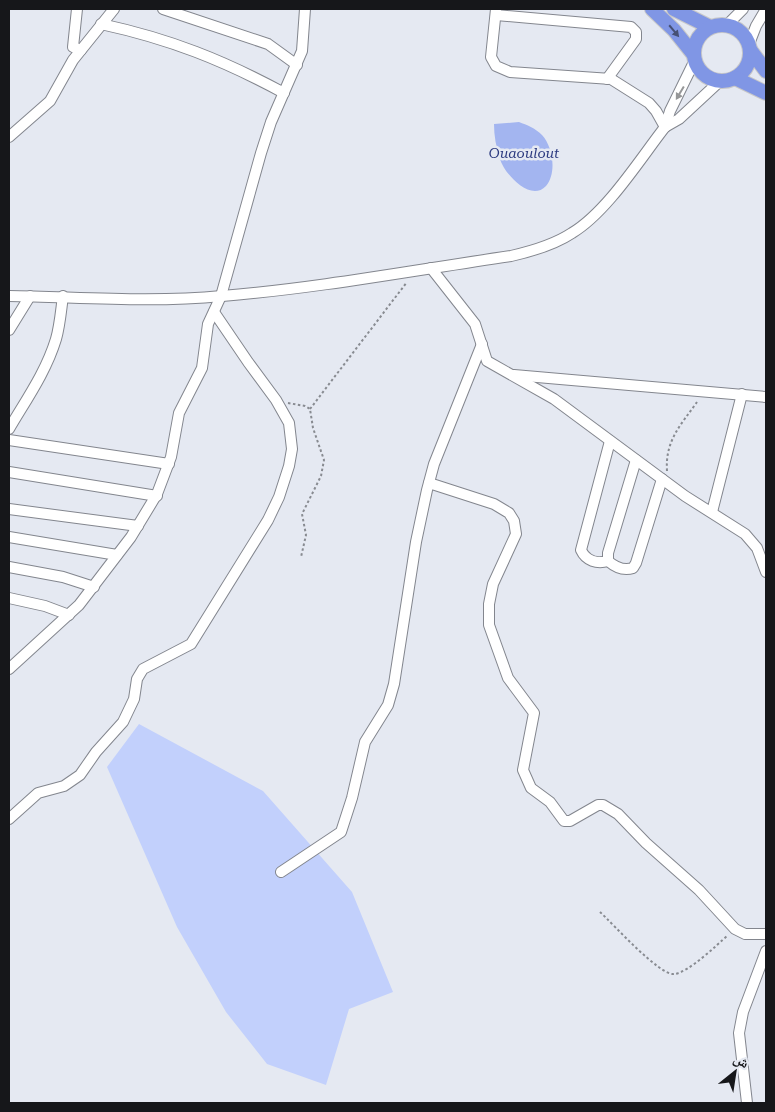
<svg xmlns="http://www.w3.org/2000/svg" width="775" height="1112" viewBox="0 0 775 1112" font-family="'Roboto Serif','Noto Naskh Arabic',serif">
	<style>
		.green { fill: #c2d0fc }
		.water { fill: #a3b5f0 }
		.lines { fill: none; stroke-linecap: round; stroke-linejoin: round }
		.minor-casing { stroke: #83868e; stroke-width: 12 }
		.highway-casing { stroke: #c7c7c8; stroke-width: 16 }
		.path { stroke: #888b91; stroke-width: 2; stroke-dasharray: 2.5 2.5; stroke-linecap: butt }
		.minor { stroke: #fff; stroke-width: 10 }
		.highway { stroke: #8096e5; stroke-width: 14 }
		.oneway { fill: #465075 }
		.oneway2 { fill: #969798 }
		.labels { text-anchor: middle; stroke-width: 5; stroke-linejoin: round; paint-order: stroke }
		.water-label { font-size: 14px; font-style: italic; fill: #2d3b80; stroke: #e5e9f2 }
	</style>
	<rect width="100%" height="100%" fill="#e5e9f2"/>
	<path class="green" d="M139,724l124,67 89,101 41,100 -44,17 -23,76 -59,-21 -41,-52 -49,-85 -70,-160z"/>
	<path class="water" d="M519,122c8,3 16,6 23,13 11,12 15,38 4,51 -16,17 -42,-13 -46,-27 -4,-12 -6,-23 -6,-35z"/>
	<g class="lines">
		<g class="minor-casing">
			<g id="minor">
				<path d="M77,9l-4,38 8,3"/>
				<path d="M163,9l105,35 29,21"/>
				<path d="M496,9l-5,48 5,9 14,6 101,7 38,24 7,8 9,16"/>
				<path d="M496,15l135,12 5,5v7l-29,40"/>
				<path d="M101,24c69,15 122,36 183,69"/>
				<path d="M727,25l16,-16"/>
				<path d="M749,44l7,-18 10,-17"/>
				<path d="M665,127l14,-8 41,-38"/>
				<path d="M9,137l41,-36 23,-41 41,-51"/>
				<path d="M431,268l44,56 12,37 67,38 131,97 60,38 12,14 9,24"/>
				<path d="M9,296c70,1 142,7 213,0 97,-8 193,-26 289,-40 22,-5 43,-11 61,-23 35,-21 68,-74 93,-106l5,-16 25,-51"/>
				<path d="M9,330l21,-34"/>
				<path d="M514,375l252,22"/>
				<path d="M9,429c17,-29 37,-57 47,-90 4,-14 5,-29 7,-43"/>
				<path d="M9,440l160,24"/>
				<path d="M636,460l-28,93v8c7,6 16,10 25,7l3,-5 26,-84"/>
				<path d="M9,472l148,24"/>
				<path d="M429,483l65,21 15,9 5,8 2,13 -23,50 -4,20v21l19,53 26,35 -11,57 8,18 19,14 14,19h6l28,-16h5l15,9 28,29 53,47 36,39 10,5h21"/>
				<path d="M9,509l129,17"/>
				<path d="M712,512l30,-118"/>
				<path d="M9,537l108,18"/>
				<path d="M608,561c-11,3 -22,0 -27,-11l29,-109"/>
				<path d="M9,567l54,10 31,10"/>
				<path d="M9,598l36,8 24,9"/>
				<path d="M9,669l70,-64 52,-68 26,-43 14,-37 8,-44 23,-45 6,-44 13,-28 40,-143 10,-31 31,-71 3,-42"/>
				<path d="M9,819l29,-26 26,-7 16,-11 16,-23 27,-30 11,-23 3,-20 6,-10 48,-25 77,-124 11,-23 10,-31 3,-17 -3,-26 -13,-23 -28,-38 -34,-50"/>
				<path d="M281,872l60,-40 11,-34 13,-56 23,-37 6,-21 22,-142 11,-52 7,-26 48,-120"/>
				<path d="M747,1103l-8,-70 4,-21 23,-61"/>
			</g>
		</g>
		<g class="highway-casing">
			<g id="highway">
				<path d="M652,9l22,21 20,25"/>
				<path d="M674,9l36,18"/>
				<circle cx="722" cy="53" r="28"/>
				<path d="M751,51l15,20"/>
				<path d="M735,78l31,15"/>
			</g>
		</g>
		<g class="path">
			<path d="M288,403l17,3 5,3 3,19 11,32 -3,16 -19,38 4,21 -5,22"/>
			<path d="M310,409l97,-127"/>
			<path d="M667,471c-2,-31 14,-46 30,-69"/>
			<path d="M600,912c13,12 60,64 74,62 14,-1 43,-29 54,-39"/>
		</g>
		<use href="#minor" class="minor"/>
		<use href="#highway" class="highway"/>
	</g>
	<defs><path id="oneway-solid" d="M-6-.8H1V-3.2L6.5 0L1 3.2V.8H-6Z" transform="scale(1.25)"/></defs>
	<use class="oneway" href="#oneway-solid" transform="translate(674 31) rotate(50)"/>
	<use class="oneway2" href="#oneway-solid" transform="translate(680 93) rotate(121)"/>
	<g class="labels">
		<g class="water-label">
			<text x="524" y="158">Ouaoulout</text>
		</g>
	</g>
	<rect width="775" height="1112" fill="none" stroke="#16171a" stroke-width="20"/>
	<g transform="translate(735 1072) rotate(30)" stroke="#e5e9f2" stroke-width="4" paint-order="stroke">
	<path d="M0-4L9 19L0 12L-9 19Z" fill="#16171a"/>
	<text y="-8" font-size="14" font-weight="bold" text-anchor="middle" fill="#16171a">ش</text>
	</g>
</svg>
